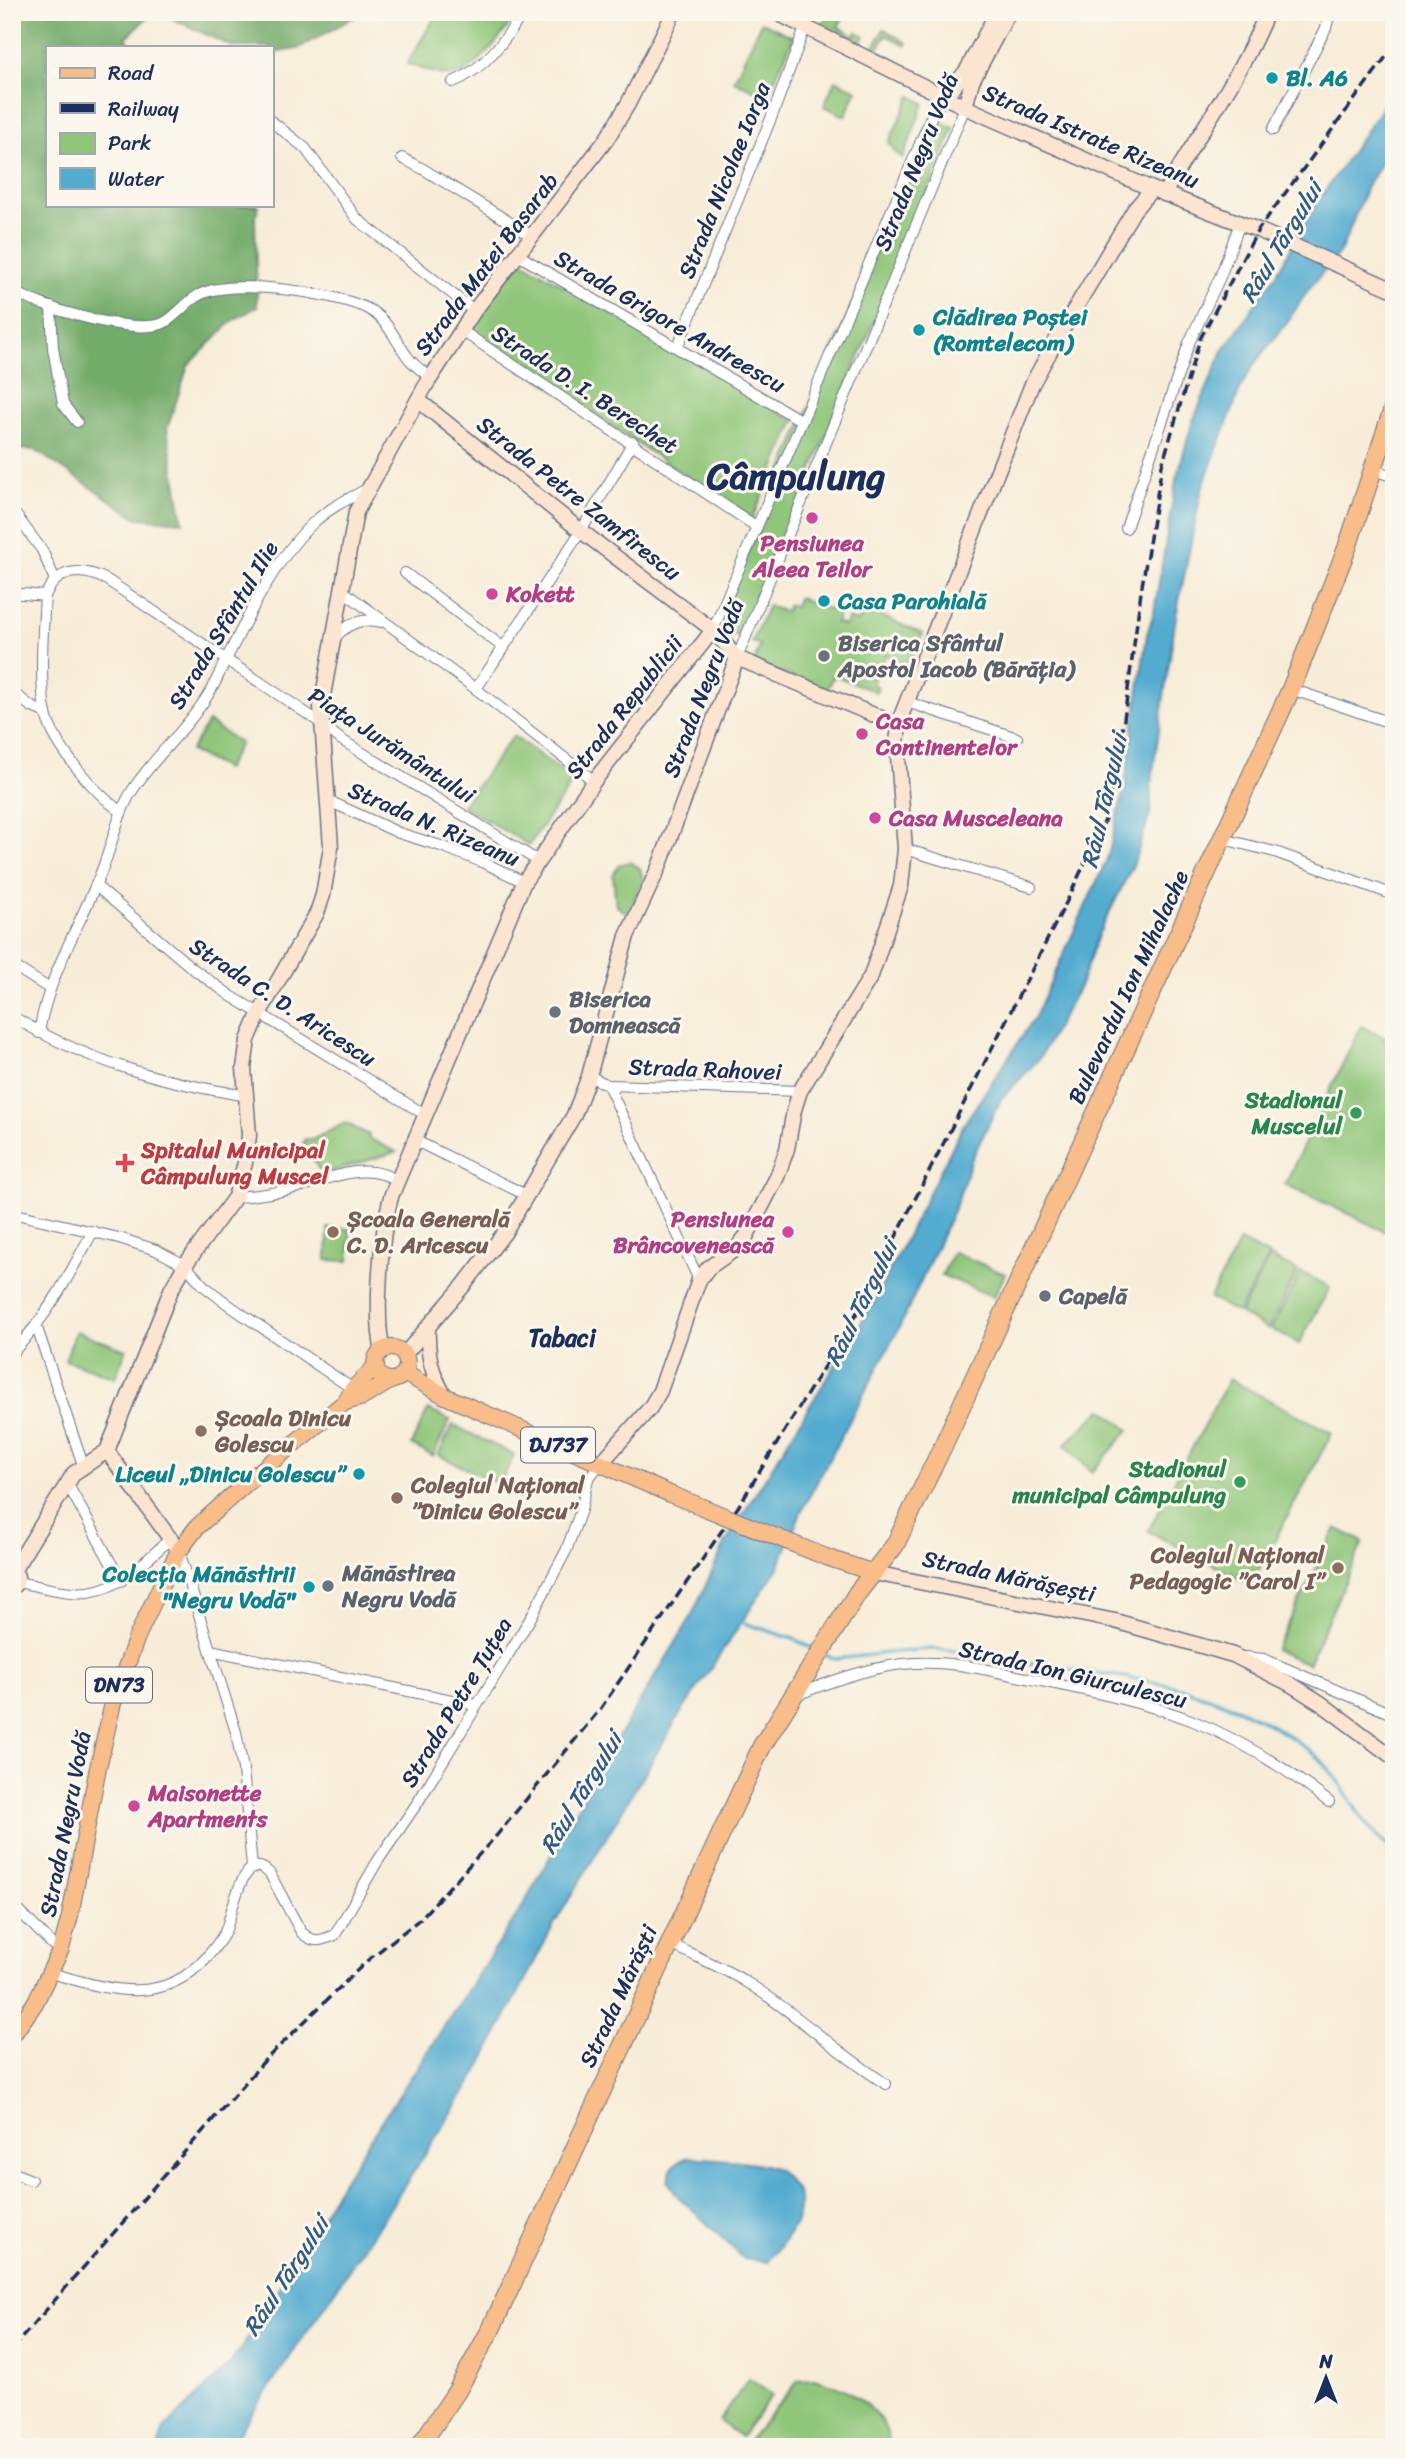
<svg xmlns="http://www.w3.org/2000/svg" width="1406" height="2459" viewBox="0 0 1406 2459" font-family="Sriracha,sans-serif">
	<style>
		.green { fill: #8fc679; stroke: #557a6c; stroke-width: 2 }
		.forest { fill: #73ab69; stroke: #476d64; stroke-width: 2 }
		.water { fill: #53acd0; stroke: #376e97; stroke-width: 2 }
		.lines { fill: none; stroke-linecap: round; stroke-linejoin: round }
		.stream { stroke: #53acd0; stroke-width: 3.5 }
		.street-casing { stroke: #687188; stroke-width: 12 }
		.secondary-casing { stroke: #687188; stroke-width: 17 }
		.primary-casing { stroke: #687188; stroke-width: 18 }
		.highway-casing { stroke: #687188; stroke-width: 20 }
		.street { stroke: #fff; stroke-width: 10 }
		.secondary { stroke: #fce5d0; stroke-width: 14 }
		.primary { stroke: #f8bd89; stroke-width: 16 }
		.highway { stroke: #f8bd89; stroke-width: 18 }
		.rail { stroke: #1b2f5e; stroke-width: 3.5; stroke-dasharray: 10 5; stroke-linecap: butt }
		.primary-bridge-casing { stroke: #687188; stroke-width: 18; stroke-linecap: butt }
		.primary-bridge { stroke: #f8bd89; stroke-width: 16 }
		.culture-dot { fill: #0f9aa8; stroke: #fbf7ec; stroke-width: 2.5 }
		.hotel-dot { fill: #d1479c; stroke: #fbf7ec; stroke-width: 2.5 }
		.worship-dot { fill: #6b7280; stroke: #fbf7ec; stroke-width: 2.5 }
		.leisure-dot { fill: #2e9e5b; stroke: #fbf7ec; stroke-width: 2.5 }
		.health-dot { fill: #e0444e; stroke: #fbf7ec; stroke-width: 2.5 }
		.education-dot { fill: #8d6e63; stroke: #fbf7ec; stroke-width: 2.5 }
		.labels { text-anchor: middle; stroke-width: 6; stroke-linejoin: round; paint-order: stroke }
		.shield { fill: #fbf7ec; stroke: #5e6b89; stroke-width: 2 }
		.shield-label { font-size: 21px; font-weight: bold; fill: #1b2f5e }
		.culture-label { font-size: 23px; font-weight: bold; fill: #0d838f; stroke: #fbf7ec; text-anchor: start }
		.street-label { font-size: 23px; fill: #1b2f5e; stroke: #fbf7ec }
		.hotel-label { font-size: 23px; font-weight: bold; fill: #b23c85; stroke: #fbf7ec; text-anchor: start }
		.worship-label { font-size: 23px; font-weight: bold; fill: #5b616d; stroke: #fbf7ec; text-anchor: start }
		.leisure-label { font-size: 23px; font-weight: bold; fill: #27864d; stroke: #fbf7ec; text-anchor: end }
		.health-label { font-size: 23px; font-weight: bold; fill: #be3a42; stroke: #fbf7ec; text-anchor: start }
		.education-label { font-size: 23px; font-weight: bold; fill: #785e54; stroke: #fbf7ec; text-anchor: start }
		.water-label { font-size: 24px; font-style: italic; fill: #2f5b86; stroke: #fbf7ec }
		.neighbourhood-label { font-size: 24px; font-weight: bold; fill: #1b2f5e; stroke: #fbf7ec }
		.town-label { font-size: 37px; font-weight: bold; fill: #1b2f5e; stroke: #fbf7ec }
	</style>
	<rect width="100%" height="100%" fill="#fbf7ec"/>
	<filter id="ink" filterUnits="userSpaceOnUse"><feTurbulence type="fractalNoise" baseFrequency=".0143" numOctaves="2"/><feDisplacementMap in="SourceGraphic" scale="14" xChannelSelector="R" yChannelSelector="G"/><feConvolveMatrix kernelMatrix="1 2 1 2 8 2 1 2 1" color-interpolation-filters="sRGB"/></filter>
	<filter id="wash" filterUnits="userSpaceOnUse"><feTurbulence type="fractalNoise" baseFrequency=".00686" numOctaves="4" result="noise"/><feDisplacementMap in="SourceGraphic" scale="28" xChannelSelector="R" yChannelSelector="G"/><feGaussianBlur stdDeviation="1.57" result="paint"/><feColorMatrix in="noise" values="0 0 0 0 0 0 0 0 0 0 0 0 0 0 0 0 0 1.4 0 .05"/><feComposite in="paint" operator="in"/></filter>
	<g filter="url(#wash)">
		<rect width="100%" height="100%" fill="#f7ecd7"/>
		<g class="green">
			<path d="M438,12h70l2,11c-10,15 -40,55 -60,53 -14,-1 -29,-8 -43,-12z"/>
			<path d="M832,12h14l-8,15 17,9 2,-4 7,4 -6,10 -38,-21z"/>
			<path d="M761,22l33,15 -27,59 -33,-15z"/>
			<path d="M884,29l23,14 -1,3 -20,-11 -9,15 47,27 -2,4 -51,-29z"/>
			<path d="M835,80l22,10 -12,26 -21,-10z"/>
			<path d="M911,96l13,7 -21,55 -8,-6 -6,-10z"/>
			<path d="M931,118l23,10 -212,511 -25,-14z"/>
			<path d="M520,260l275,161 -43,98 -285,-188z"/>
			<path d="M798,598l41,15 -3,10 9,3 3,-7 9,3 2,-3h3l1,-11 60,26 -16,34 -7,-3 1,-3 -16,-7 -13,29 6,3 -2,5 -42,-17 -7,16 -73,-29 6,-17 -8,-3 16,-37 17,7 3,-7 7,2z"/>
			<path d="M208,722l32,21 -14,26 -36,-18z"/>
			<path d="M513,736l61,44 -45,65 -67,-39z"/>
			<path d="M629,862l11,6 3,11 -12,31 -5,2 -10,-6 -3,-31 6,-10z"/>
			<path d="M1361,1026l33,16v188l-2,5 -107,-51z"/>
			<path d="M345,1123l24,12 -1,3 28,14 -74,22 -19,-30 2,-5 7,1z"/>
			<path d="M328,1228l22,1 -1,32 -22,-1z"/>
			<path d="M1240,1241l29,15 -31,57 -28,-15z"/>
			<path d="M953,1252l52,22 -11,23 -52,-22z"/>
			<path d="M1270,1257l28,14 -30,58 -28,-15z"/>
			<path d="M1301,1272l29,15 -31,57 -28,-15z"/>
			<path d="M76,1331l50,19 -11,28 -50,-18z"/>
			<path d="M1229,1379l103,54 -81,152 -103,-54z"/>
			<path d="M1102,1409l27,21 -37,42 -27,-27z"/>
			<path d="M428,1410l22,10 -17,36 -22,-11z"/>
			<path d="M453,1425l61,30 -14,30 -62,-30z"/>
			<path d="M1336,1528l27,14 -55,122 -33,-14z"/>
			<path d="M749,2379l23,16 -31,42 -22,-16z"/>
			<path d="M815,2379c9,3 18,6 27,9 19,9 52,36 45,59h-144l56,-67z"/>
		</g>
		<g class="forest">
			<path d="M12,12h141l-27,26 6,9h-85v158h212l-4,14 2,88 -25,14 -44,45 -21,63 16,93 -46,-4 -102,-68 -23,-1z"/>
			<path d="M158,12h200v3l-61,34 -26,4v-6h-38z"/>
		</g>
		<g class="water">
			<path d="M1394,90v52l-25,40 -28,68 -33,40 -22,34 -31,39 -13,22 -40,103 -26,128 -25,168v27l-18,54 -34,68 -19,52 -41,74 -38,40 -29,59 -15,44 -54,118 -102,192 -22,54 -100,150 -126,210 -77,149 -95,147 -152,225h-71l6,-18 64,-63 26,-36 81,-137 187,-286 81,-145 87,-143 36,-77 146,-237 92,-181 71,-107 73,-160 17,-73 22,-150 7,-22 22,-131 16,-58 31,-72 54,-78 37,-66z"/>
			<path d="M689,2157c22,2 68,3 88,12 4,3 8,8 12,12 26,26 -3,60 -22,81l-23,-3 -69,-66 -7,-12c3,-15 7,-19 21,-24z"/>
		</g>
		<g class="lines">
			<g class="stream">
				<path d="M738,1621l56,18 22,11"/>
				<path d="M826,1655l9,4c32,-3 69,-9 100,-10 21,0 38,5 58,9 17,3 35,5 52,8 50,8 103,11 151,27 39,13 81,33 113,57 37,27 46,76 85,100"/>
			</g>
		</g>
	</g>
	<g filter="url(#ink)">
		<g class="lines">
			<g class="street-casing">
				<g id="street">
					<path d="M453,82c29,-11 54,-43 70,-70"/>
					<path d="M271,121l34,27 52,71 117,92"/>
					<path d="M1273,130l53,-102 4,-16"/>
					<path d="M402,158l21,11 109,67"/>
					<path d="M518,255l284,166"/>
					<path d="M12,290c27,18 118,44 149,34 14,-5 24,-22 38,-29 33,-17 133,-3 167,13 21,10 28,30 41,48 6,9 15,15 23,21"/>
					<path d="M51,307l2,41 10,56 14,18"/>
					<path d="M462,331l295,196"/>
					<path d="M678,346l94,-230 33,-88 3,-16"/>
					<path d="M1372,469l22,8"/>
					<path d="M12,510l30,40 13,30"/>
					<path d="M1126,528l63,-185 31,-66 20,-54"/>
					<path d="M405,573l99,75"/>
					<path d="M343,591l133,98 118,92"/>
					<path d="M12,593l33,3"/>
					<path d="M713,630l220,-517 12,-16"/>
					<path d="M333,640c12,-15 28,-23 48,-18"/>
					<path d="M737,658l228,-551"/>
					<path d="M476,689l105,-158 52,-89"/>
					<path d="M1291,689l103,35"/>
					<path d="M12,692l20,15 14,6"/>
					<path d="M907,702l110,36"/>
					<path d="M329,801l70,32 45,14 43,17 37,18"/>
					<path d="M120,811c-25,-18 -67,-66 -74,-97 -7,-29 -3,-87 -1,-118 12,-28 37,-29 62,-16l214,143 19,16 198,122"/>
					<path d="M1223,839l52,13 119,43"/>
					<path d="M905,849l126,38"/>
					<path d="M96,886l96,82 39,28 193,118"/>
					<path d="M12,965l38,24"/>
					<path d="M12,1016c72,45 153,67 236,80"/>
					<path d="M39,1033c9,-58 42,-109 63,-163 11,-27 15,-55 30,-79 22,-35 55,-61 76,-96 7,-10 11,-22 17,-33 23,-46 51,-104 88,-139 16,-15 35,-24 54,-34"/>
					<path d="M589,1076l19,9 91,195"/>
					<path d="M608,1085l192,6"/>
					<path d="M414,1140l114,56"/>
					<path d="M235,1197c20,-1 40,-4 60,-9 33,-8 69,-28 101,-8"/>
					<path d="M12,1213l107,25 37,12 29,15 19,21 29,22 120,81"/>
					<path d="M37,1328l46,137"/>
					<path d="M12,1353c37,-38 56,-76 81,-122"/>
					<path d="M67,1483l54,98"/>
					<path d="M179,1551l57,181 7,37 9,98"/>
					<path d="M17,1582c18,3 36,9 54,10 43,5 71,-28 101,-55"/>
					<path d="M210,1650l266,55"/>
					<path d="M1245,1657l19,2 130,56"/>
					<path d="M797,1695c36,-15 78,-30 118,-32 39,-2 78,8 116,16 53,11 110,22 160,41 50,20 96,49 138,82"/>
					<path d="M12,1904l41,41 8,4"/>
					<path d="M669,1943c25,13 53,24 77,39 49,30 91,71 140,102"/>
					<path d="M51,1973c56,16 110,35 155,-15 7,-8 14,-17 19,-26 7,-15 17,-88 45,-58l31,58c13,12 19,9 34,3l42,-73 41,-60 112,-183 36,-68 15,-41 7,-31 12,-15"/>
					<path d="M12,2172l19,8"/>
				</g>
			</g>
			<g class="secondary-casing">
				<g id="secondary">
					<path d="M775,12l190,95 187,82 106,41 136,60"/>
					<path d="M945,97l22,-27 30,-58"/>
					<path d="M965,107l7,-26 37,-69"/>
					<path d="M1164,194c34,-61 77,-117 103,-182"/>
					<path d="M418,400l163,131 132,99 24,28 161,67"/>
					<path d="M428,1327c-1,27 3,46 17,69"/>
					<path d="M383,1351c-9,-35 -2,-122 9,-157l132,-312 70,-101 119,-151"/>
					<path d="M404,1355l60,-70 41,-53 69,-117 15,-39 38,-140 32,-69 78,-209"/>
					<path d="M107,1451l64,-161 14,-25 50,-68 10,-34 4,-27 -5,-68 4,-28 11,-26 58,-101 6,-18 8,-48 -10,-140 35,-195 70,-127 48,-74 132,-171 22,-36 46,-92"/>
					<path d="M107,1451l72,100"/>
					<path d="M600,1464l50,-56 10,-17 39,-111 9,-12 29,-20 10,-13 30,-58 10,-28 7,-39 6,-19 71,-115 30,-90 4,-37 -8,-107 3,-23 132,-335 26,-47 76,-127 18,-21"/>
					<path d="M12,1571l5,5v6l-5,6"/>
					<path d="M13,1571l61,-98 33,-22"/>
					<path d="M874,1573l241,48 118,34 59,30 30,19 72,54"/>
				</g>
			</g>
			<g class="primary-casing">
				<g id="primary">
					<circle cx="391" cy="1364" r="16"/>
					<path d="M404,1373l41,23 225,98"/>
					<path d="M345,1402l18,-5 29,-17"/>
					<path d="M826,1557l48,16"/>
					<path d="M12,2036l23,-33 26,-54 9,-33 27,-144 16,-69 24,-66 28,-60 14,-26 18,-24 61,-54 87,-71 8,-13 23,-23"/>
				</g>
			</g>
			<g class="highway-casing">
				<path id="highway" d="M419,2447l38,-56 34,-62 271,-583 96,-154 37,-47 47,-97 349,-759 56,-141 47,-142"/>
			</g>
			<use href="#street" class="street"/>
			<use href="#secondary" class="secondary"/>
			<use href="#primary" class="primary"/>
			<use href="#highway" class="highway"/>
			<path class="rail" d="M12,2349l253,-289 103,-100 52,-41 77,-84 104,-127 137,-201 120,-196 210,-412 37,-79 19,-101 17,-127 21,-127 38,-126 58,-109 136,-184"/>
			<g class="primary-bridge-casing">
				<path id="primary-bridge" d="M670,1494l156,63"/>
			</g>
			<use href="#primary-bridge" class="primary-bridge"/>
		</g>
	</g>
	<g class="culture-dot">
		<circle cx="1272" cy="78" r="7"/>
		<circle cx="919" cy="330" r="7"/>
		<circle cx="824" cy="601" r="7"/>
		<circle cx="359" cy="1474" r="7"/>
		<circle cx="309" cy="1587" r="7"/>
	</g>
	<g class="hotel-dot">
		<circle cx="812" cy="518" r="7"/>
		<circle cx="492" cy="594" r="7"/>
		<circle cx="862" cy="734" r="7"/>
		<circle cx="875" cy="818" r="7"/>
		<circle cx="788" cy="1232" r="7"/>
		<circle cx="134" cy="1806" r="7"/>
	</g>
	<g class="worship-dot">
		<circle cx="824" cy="656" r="7"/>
		<circle cx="555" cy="1012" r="7"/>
		<circle cx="1045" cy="1296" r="7"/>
		<circle cx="328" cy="1586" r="7"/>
	</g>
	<g class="leisure-dot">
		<circle cx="1356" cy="1113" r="7"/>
		<circle cx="1240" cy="1482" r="7"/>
	</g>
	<path class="health-dot" d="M121.5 1152.5h7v7h7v7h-7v7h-7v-7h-7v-7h7z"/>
	<g class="education-dot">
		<circle cx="333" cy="1232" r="7"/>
		<circle cx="201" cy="1431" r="7"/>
		<circle cx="397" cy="1498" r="7"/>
		<circle cx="1338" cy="1568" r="7"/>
	</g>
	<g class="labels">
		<g class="shield">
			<rect x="521" y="1427.5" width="74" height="35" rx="5"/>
			<rect x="86" y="1667.5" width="66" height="35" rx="5"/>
		</g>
		<g class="shield-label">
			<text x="558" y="1452">DJ737</text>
			<text x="119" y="1692">DN73</text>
		</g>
		<g class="culture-label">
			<text x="1286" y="86">Bl. A6</text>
			<text x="933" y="325">Clădirea Poștei<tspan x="933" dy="26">(Romtelecom)</tspan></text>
			<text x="838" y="609">Casa Parohială</text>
			<text x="345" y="1482" text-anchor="end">Liceul „Dinicu Golescu”</text>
			<text x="295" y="1582" text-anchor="end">Colecția Mănăstirii<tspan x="295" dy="26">"Negru Vodă"</tspan></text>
		</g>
		<g class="street-label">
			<text transform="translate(1091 136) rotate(23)" y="8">Strada Istrate Rizeanu</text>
			<text transform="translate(916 162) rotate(-68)" y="8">Strada Negru Vodă</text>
			<text transform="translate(724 180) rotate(-68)" y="8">Strada Nicolae Iorga</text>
			<text transform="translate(486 264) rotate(-53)" y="8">Strada Matei Basarab</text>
			<text transform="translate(670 321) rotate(30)" y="8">Strada Grigore Andreescu</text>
			<text transform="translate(585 389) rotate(33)" y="8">Strada D. I. Berechet</text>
			<text transform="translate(579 498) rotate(38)" y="8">Strada Petre Zamfirescu</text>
			<text transform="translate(223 625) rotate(-59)" y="8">Strada Sfântul Ilie</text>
			<text transform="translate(703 688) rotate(-69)" y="8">Strada Negru Vodă</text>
			<text transform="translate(624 707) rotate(-52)" y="8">Strada Republicii</text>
			<text transform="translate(392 745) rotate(33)" y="8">Piața Jurământului</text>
			<text transform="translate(434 824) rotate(23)" y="8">Strada N. Rizeanu</text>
			<text transform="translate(1128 987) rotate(-65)" y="8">Bulevardul Ion Mihalache</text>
			<text transform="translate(283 1002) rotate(33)" y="8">Strada C. D. Aricescu</text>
			<text transform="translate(705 1069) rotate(2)" y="8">Strada Rahovei</text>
			<text transform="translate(1009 1576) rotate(12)" y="8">Strada Mărășești</text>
			<text transform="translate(1073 1674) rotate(13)" y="8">Strada Ion Giurculescu</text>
			<text transform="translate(456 1702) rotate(-59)" y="8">Strada Petre Țuțea</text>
			<text transform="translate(65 1824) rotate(-79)" y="8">Strada Negru Vodă</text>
			<text transform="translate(618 1996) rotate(-65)" y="8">Strada Mărăști</text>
		</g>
		<g class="hotel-label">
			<text x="812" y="551" text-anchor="middle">Pensiunea<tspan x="812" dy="26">Aleea Teilor</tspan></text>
			<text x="506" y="602">Kokett</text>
			<text x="876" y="729">Casa<tspan x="876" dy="26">Continentelor</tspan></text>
			<text x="889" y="826">Casa Musceleana</text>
			<text x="774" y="1227" text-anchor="end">Pensiunea<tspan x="774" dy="26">Brâncovenească</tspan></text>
			<text x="148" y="1801">Maisonette<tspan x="148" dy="26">Apartments</tspan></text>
		</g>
		<g class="worship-label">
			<text x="838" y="651">Biserica Sfântul<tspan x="838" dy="26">Apostol Iacob (Bărăția)</tspan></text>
			<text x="569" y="1007">Biserica<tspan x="569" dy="26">Domnească</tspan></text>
			<text x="1059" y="1304">Capelă</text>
			<text x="342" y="1581">Mănăstirea<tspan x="342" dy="26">Negru Vodă</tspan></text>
		</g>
		<g class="leisure-label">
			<text x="1342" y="1108">Stadionul<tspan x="1342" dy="26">Muscelul</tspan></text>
			<text x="1226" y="1477">Stadionul<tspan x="1226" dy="26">municipal Câmpulung</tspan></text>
		</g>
		<g class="health-label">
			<text x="141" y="1158">Spitalul Municipal<tspan x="141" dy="26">Câmpulung Muscel</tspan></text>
		</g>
		<g class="education-label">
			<text x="347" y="1227">Școala Generală<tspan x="347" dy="26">C. D. Aricescu</tspan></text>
			<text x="215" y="1426">Școala Dinicu<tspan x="215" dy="26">Golescu</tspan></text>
			<text x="411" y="1493">Colegiul Național<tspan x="411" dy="26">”Dinicu Golescu”</tspan></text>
			<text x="1324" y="1563" text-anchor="end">Colegiul Național<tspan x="1324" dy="26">Pedagogic ”Carol I”</tspan></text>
		</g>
		<g class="water-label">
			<text transform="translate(1281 242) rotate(-59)" y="8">Râul Târgului</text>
			<text transform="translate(1104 801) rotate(-77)" y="8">Râul Târgului</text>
			<text transform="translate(861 1303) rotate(-64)" y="8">Râul Târgului</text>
			<text transform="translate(581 1793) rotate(-59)" y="8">Râul Târgului</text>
			<text transform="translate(286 2276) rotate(-57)" y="8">Râul Târgului</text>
		</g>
		<g class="neighbourhood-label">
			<text x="562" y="1346">Tabaci</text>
		</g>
		<g class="town-label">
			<text x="796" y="489">Câmpulung</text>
		</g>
	</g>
	<rect width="1406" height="2459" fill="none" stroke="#fbf7ec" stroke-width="42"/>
	<rect x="46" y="46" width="228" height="161" fill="#fbf7ec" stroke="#a1a7b3" stroke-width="2"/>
	<rect x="60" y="68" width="35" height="10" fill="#f8bd89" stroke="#a1a7b3" stroke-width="2"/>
	<text x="108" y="80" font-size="21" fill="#1b2f5e">Road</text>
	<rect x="60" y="103" width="35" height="10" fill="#1b2f5e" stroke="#a1a7b3" stroke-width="2"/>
	<text x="108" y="116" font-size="21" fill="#1b2f5e">Railway</text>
	<rect x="60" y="133" width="35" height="21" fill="#8fc679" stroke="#a1a7b3" stroke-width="2"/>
	<text x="108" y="150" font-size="21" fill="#1b2f5e">Park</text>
	<rect x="60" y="168" width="35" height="21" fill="#53acd0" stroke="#a1a7b3" stroke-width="2"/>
	<text x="108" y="186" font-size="21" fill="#1b2f5e">Water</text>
	<g transform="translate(1326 2378)" stroke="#fbf7ec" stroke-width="5" paint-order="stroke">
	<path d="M0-5L12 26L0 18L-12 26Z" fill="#1b2f5e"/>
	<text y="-10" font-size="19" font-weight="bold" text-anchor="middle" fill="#1b2f5e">N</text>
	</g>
</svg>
